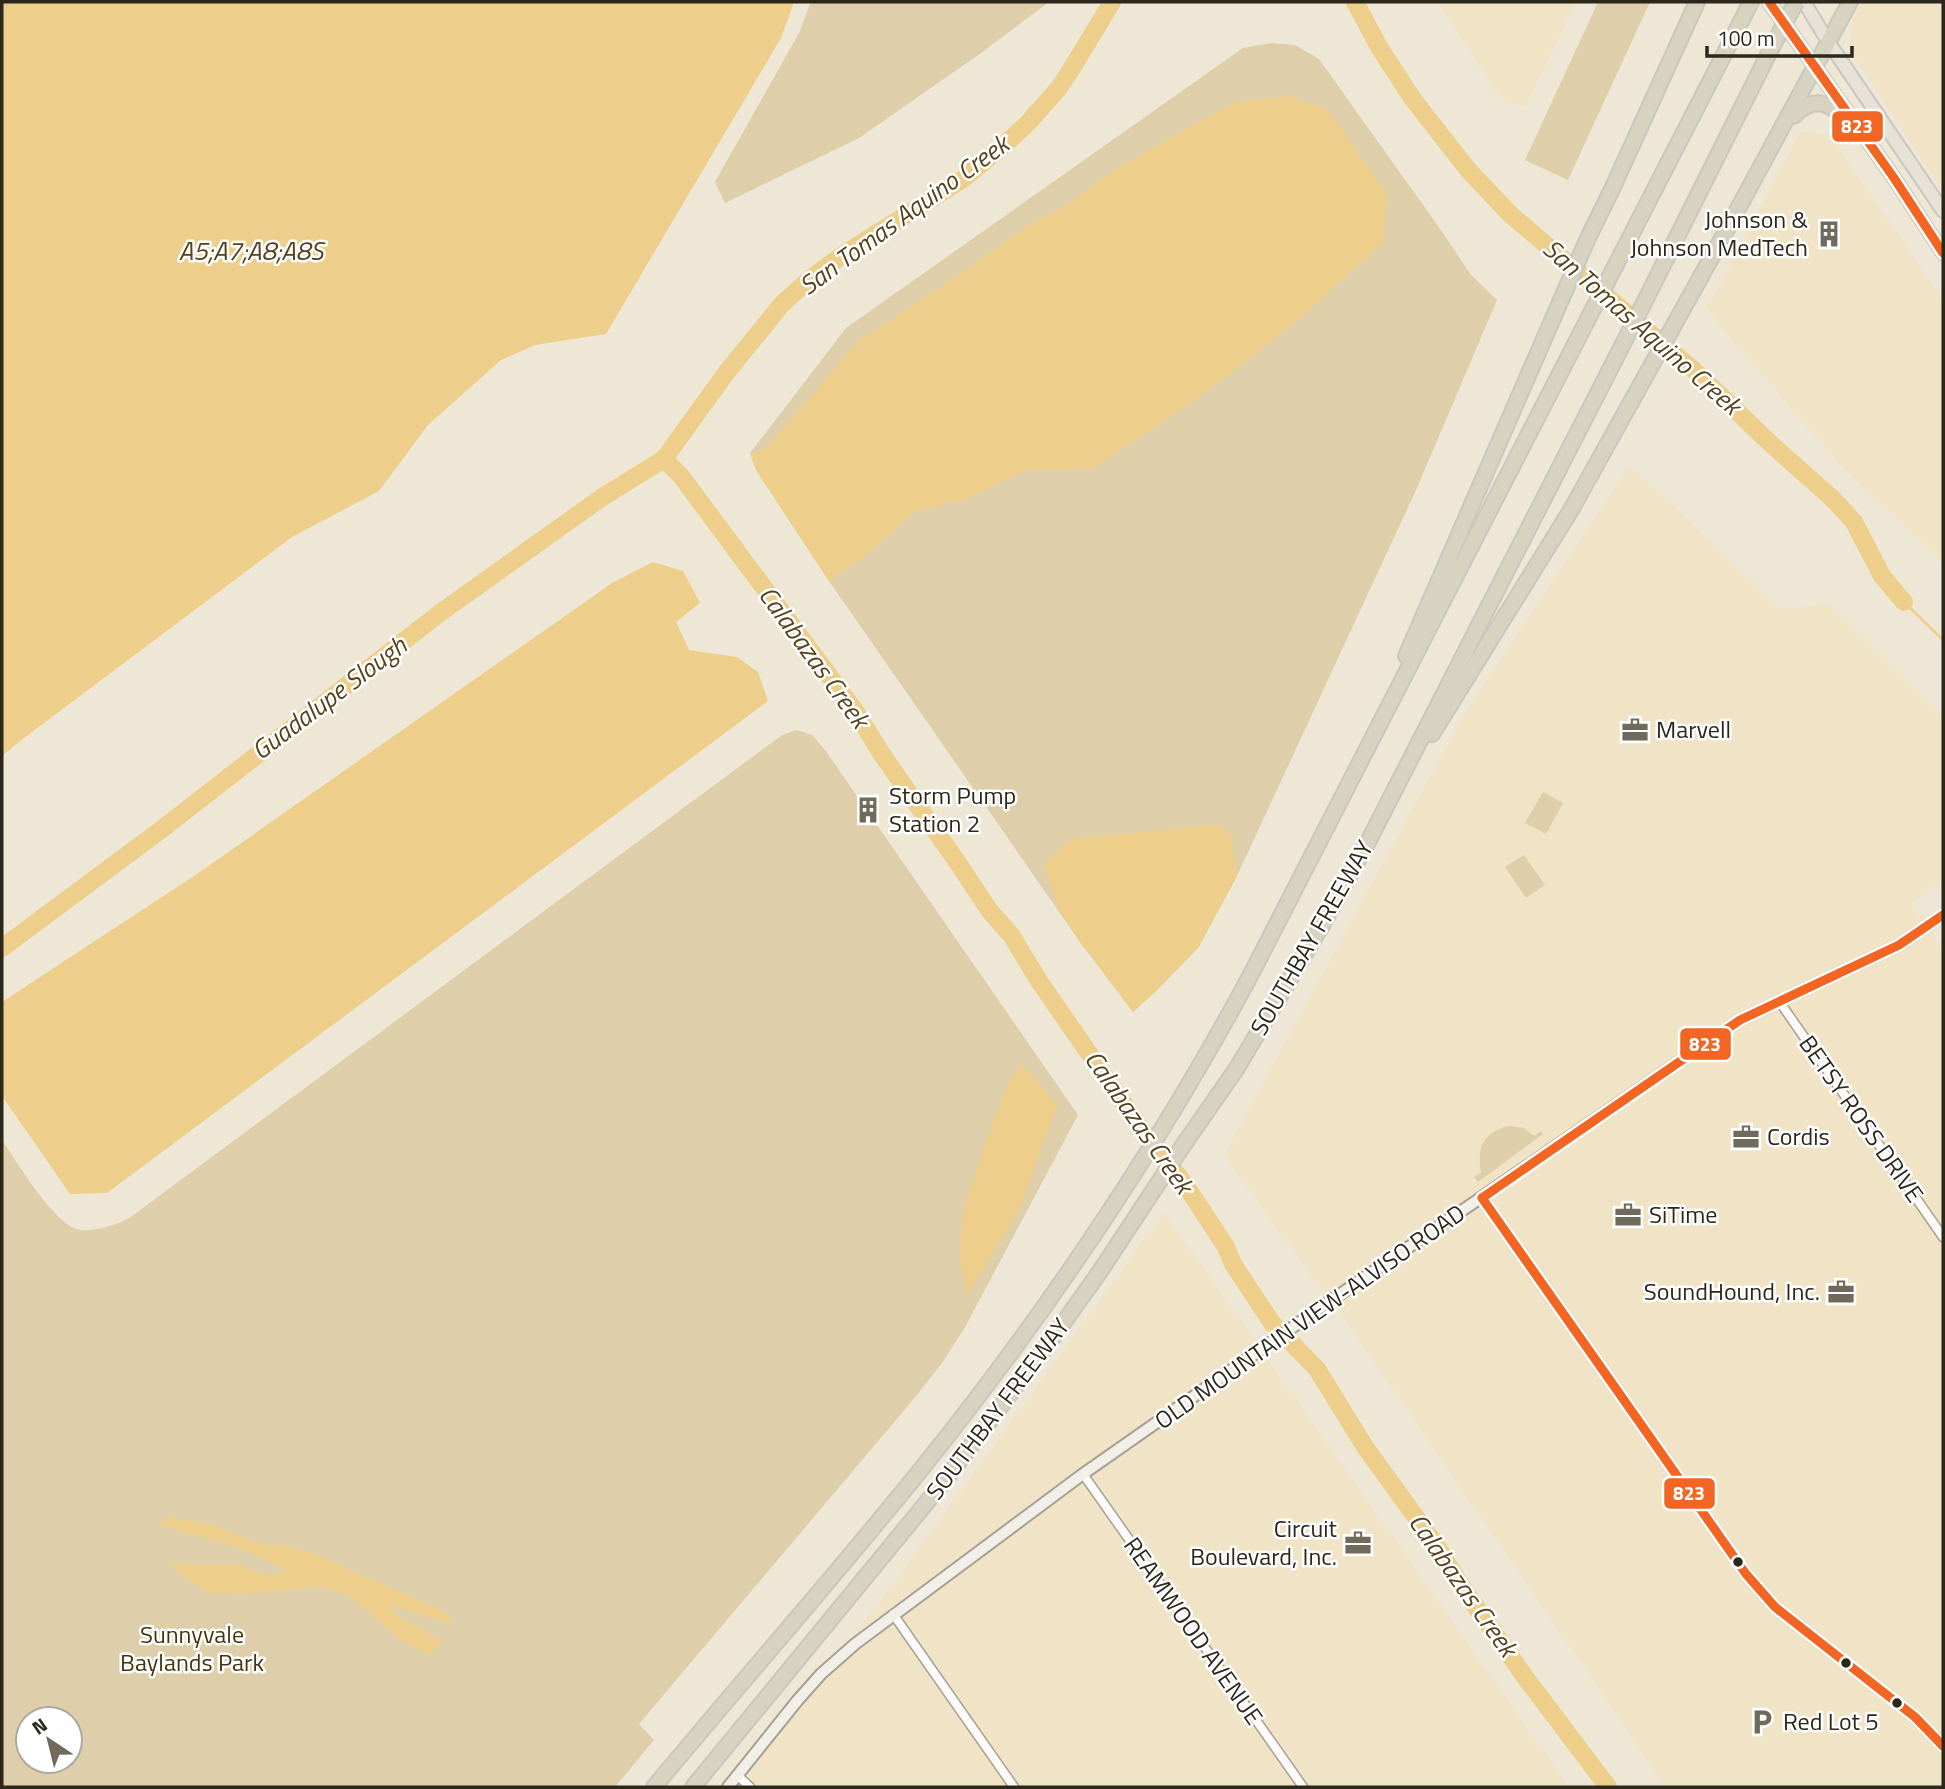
<svg xmlns="http://www.w3.org/2000/svg" width="1945" height="1789" viewBox="0 0 1945 1789" font-family="'Titillium Web',sans-serif">
	<style>
		.built { fill: #f0e3c6 }
		.green { fill: #decea9; fill-rule: evenodd }
		.water { fill: #edcf8b }
		.lines { fill: none; stroke-linecap: round; stroke-linejoin: round }
		.stream { stroke: #edcf8b; stroke-width: 2.5 }
		.river { stroke: #edcf8b; stroke-width: 18 }
		.street-casing { stroke: #a7a195; stroke-width: 11 }
		.secondary-casing { stroke: #a7a195; stroke-width: 14 }
		.primary-casing { stroke: #cac7bf; stroke-width: 16 }
		.highway-casing { stroke: #cac7bf; stroke-width: 18 }
		.street { stroke: #fcfbf9; stroke-width: 8 }
		.secondary { stroke: #f1efe8; stroke-width: 10 }
		.primary { stroke: #e6e2d8; stroke-width: 12 }
		.highway { stroke: #d8d2c1; stroke-width: 14 }
		.highway-bridge-casing { stroke: #cac7bf; stroke-width: 18; stroke-linecap: butt }
		.highway-bridge { stroke: #d8d2c1; stroke-width: 14 }
		.bus-1-casing { stroke: #fff; stroke-width: 14 }
		.bus-1 { stroke: #f26522; stroke-width: 9 }
		.bus-dot { fill: #2c271b; stroke: #fff; stroke-width: 2.5 }
		.labels { text-anchor: middle; stroke-width: 5; stroke-linejoin: round; paint-order: stroke }
		.poi-label { font-size: 24px; fill: #2c271b; stroke: #fff; text-anchor: start }
		.street-label { font-size: 24px; fill: #2c271b; stroke: #fff }
		.park-label { font-size: 24px; fill: #45350e; stroke: #fff }
		.water-label { font-size: 26px; font-style: italic; fill: #54431d; stroke: #fff }
		.line-badge { stroke: #fff; stroke-width: 2.5 }
		.badge-label { font-size: 19px; text-anchor: middle; font-weight: bold; fill: #fff }
	</style>
	<rect width="100%" height="100%" fill="#eee7d6"/>
	<g class="built">
		<path d="M1437,2h139l-51,105 -22,-5z"/>
		<path d="M1862,2h81v190l-91,-139 -3,-9 3,-18 -2,-2z"/>
		<path d="M1800,132l29,2 114,166v263l-103,-99 -107,-122 -28,-37 10,-10z"/>
		<path d="M1630,465l151,144 48,-5 114,113v163l-32,24 32,44v839h-277l-326,-475 -19,-23 -97,-134 243,-446z"/>
		<path d="M1164,1212l405,575h-832l157,-204z"/>
	</g>
	<g class="green">
		<path d="M811,2h238l-68,51 -122,85 -134,65 -10,-21 84,-149z"/>
		<path d="M1598,2h52l-82,178 -43,-20z"/>
		<path d="M1271,43l24,2 24,14 124,174 28,42 26,25 -81,190 -179,386 -39,72 -43,44 -22,20 -53,-70 -251,-361 -73,-111 -6,-17 96,-125 397,-280z"/>
		<path d="M797,730l15,5 13,15 253,365 -114,214 -22,34 -30,38 -273,323 15,16 -39,47h-613v-647c15,22 52,85 78,90 14,2 35,-5 48,-11l654,-484zM28,1719h42v42h-42z"/>
		<path d="M1543,792l20,11 -17,31 -21,-11z"/>
		<path d="M1524,855l21,30 -19,13 -21,-31z"/>
		<path d="M1508,1126l16,2 10,8 7,-5 2,3 -65,48 -4,-5 7,-4c-4,-25 1,-40 27,-47z"/>
	</g>
	<g class="water">
		<path d="M2,2h792l-13,36 -175,296 -71,11 -34,15 -73,65 -49,66 -87,46 -268,201 -22,18z"/>
		<path d="M1289,96l39,14 59,84 -4,48 -77,71 -67,54 -70,51 -76,50 -66,2 -64,30 -48,11 -48,43 -38,27 -73,-111 -6,-17 15,-4 49,-55 44,-53 100,-66 68,-48 41,-22 54,-39 114,-64z"/>
		<path d="M653,562l30,9 17,32 -24,19 13,28 48,7 21,15 10,29 -661,492 -37,1 -68,-98v-94l195,-128 415,-291z"/>
		<path d="M1216,825l15,10 6,41 -39,72 -43,44 -22,20 -53,-70 -22,-34 -14,-44 28,-25z"/>
		<path d="M1022,1064l35,41 -38,105 -52,85 -8,-43 4,-39 21,-67 24,-63z"/>
		<path d="M171,1517l36,6 57,22h21l22,6 138,61 9,12 -66,-19 13,13 41,23 -12,14 -31,-16 -26,-24 -24,-19 -27,-10 -76,8 -38,-1 -40,-29 70,1 28,10 22,-2c-34,-26 -90,-35 -131,-49z"/>
	</g>
	<g class="lines">
		<path class="stream" d="M1904,602l39,38"/>
		<g class="river">
			<path d="M1355,2l24,45 33,51 57,73 42,44 185,157 75,72 63,56 20,22 28,54 22,26"/>
			<path d="M664,459l17,17 175,236 25,41 79,113 29,44 22,25 28,46 103,149 42,53 42,64 7,17 39,59 45,46 48,78 71,98 24,39 65,93 83,110"/>
			<path d="M2,948l160,-119 278,-216 161,-115 63,-39 62,-86 56,-69 28,-25 31,-23 122,-77 39,-32 25,-23 31,-35 11,-16 43,-71"/>
		</g>
		<g class="street-casing">
			<g id="street">
				<path d="M1779,1001l164,236"/>
				<path d="M1083,1474l220,313"/>
				<path d="M893,1614l121,173"/>
				<path d="M737,1775l13,12"/>
			</g>
		</g>
		<g class="secondary-casing">
			<g id="secondary">
				<path d="M1482,1198l264,376 29,33 140,110 28,29"/>
				<path d="M728,1787l69,-86 24,-27 34,-30 228,-170 237,-166 420,-288 159,-75 44,-30"/>
			</g>
		</g>
		<g class="primary-casing">
			<g id="primary">
				<path d="M1769,2l125,176 49,75"/>
				<path d="M1804,2l25,41 114,168"/>
			</g>
		</g>
		<g class="highway-casing">
			<g id="highway">
				<path d="M1794,116c25,-26 40,-7 62,10"/>
				<path d="M1406,656l182,-418 25,-51 84,-185"/>
				<path d="M1432,734l139,-224 143,-257 136,-251"/>
				<path d="M654,1787c89,-107 181,-211 269,-320 122,-152 232,-315 325,-487l503,-978"/>
				<path d="M693,1787l253,-308 108,-143 47,-66 81,-123 55,-79 87,-146 43,-78 281,-549 123,-246"/>
			</g>
		</g>
		<use href="#street" class="street"/>
		<use href="#secondary" class="secondary"/>
		<use href="#primary" class="primary"/>
		<use href="#highway" class="highway"/>
		<g class="highway-bridge-casing">
			<path id="highway-bridge" d="M1771,49l25,-47"/>
		</g>
		<use href="#highway-bridge" class="highway-bridge"/>
		<g class="bus-1-casing">
			<g id="bus-1">
				<path d="M1769,2l125,176 49,75"/>
				<path d="M1482,1198l264,376 29,33 140,110 28,29"/>
				<path d="M1482,1198l258,-178 159,-75 44,-30"/>
			</g>
		</g>
		<use href="#bus-1" class="bus-1"/>
	</g>
	<defs>
		<g id="building-bare" transform="scale(2.1)"><path d="M-4-6H4V6H1V3H-1V6H-4ZM-2.5-4.3h1.7v1.8h-1.7ZM.8-4.3h1.7v1.8H.8ZM-2.5-1h1.7V.8h-1.7ZM.8-1h1.7V.8H.8Z" fill="#706a5c" stroke="#fff" stroke-width="2.5" paint-order="stroke"/></g>
		<g id="office-bare" transform="scale(2.1)"><path d="M-6-3h4V-5.5h4V-3h4V5H-6ZM-1-4.5V-3h2v-1.5ZM-6 0V1H6V0Z" fill="#706a5c" stroke="#fff" stroke-width="2.5" paint-order="stroke"/></g>
		<g id="parking-bare" transform="scale(2.1)"><path d="M-3.5-5.5H1a3.5 3.5 0 0 1 0 7H-1V5.5H-3.5ZM-1-3.4V-.6H.8a1.4 1.4 0 0 0 0-2.8Z" fill="#706a5c" stroke="#fff" stroke-width="2.5" paint-order="stroke"/></g>
	</defs>
	<g fill-rule="evenodd">
		<use href="#building-bare" x="1829" y="234"/>
		<use href="#office-bare" x="1635" y="730"/>
		<use href="#building-bare" x="868" y="810"/>
		<use href="#office-bare" x="1746" y="1137"/>
		<use href="#office-bare" x="1628" y="1215"/>
		<use href="#office-bare" x="1841" y="1292"/>
		<use href="#office-bare" x="1358" y="1543"/>
		<use href="#parking-bare" x="1762" y="1722"/>
	</g>
	<g class="bus-dot">
		<circle cx="1738" cy="1562" r="6"/>
		<circle cx="1846" cy="1663" r="6"/>
		<circle cx="1897" cy="1703" r="6"/>
	</g>
	<g class="labels">
		<g class="poi-label">
			<text x="1808" y="228" text-anchor="end">Johnson &amp;<tspan x="1808" dy="28">Johnson MedTech</tspan></text>
			<text x="1656" y="738">Marvell</text>
			<text x="889" y="804">Storm Pump<tspan x="889" dy="28">Station 2</tspan></text>
			<text x="1767" y="1145">Cordis</text>
			<text x="1649" y="1223">SiTime</text>
			<text x="1820" y="1300" text-anchor="end">SoundHound, Inc.</text>
			<text x="1337" y="1537" text-anchor="end">Circuit<tspan x="1337" dy="28">Boulevard, Inc.</tspan></text>
			<text x="1783" y="1730">Red Lot 5</text>
		</g>
		<g class="street-label">
			<text transform="translate(1312 938) rotate(-60)" y="8">SOUTHBAY FREEWAY</text>
			<text transform="translate(1861 1119) rotate(55)" y="8">BETSY ROSS DRIVE</text>
			<text transform="translate(1310 1317) rotate(-35)" y="8">OLD MOUNTAIN VIEW-ALVISO ROAD</text>
			<text transform="translate(998 1409) rotate(-53)" y="8">SOUTHBAY FREEWAY</text>
			<text transform="translate(1193 1631) rotate(55)" y="8">REAMWOOD AVENUE</text>
		</g>
		<g class="park-label">
			<text x="192" y="1643">Sunnyvale<tspan x="192" dy="28">Baylands Park</tspan></text>
		</g>
		<g class="water-label">
			<text transform="translate(904 215) rotate(-36)" y="9">San Tomas Aquino Creek</text>
			<text x="251" y="260">A5;A7;A8;A8S</text>
			<text transform="translate(1642 327) rotate(41)" y="9">San Tomas Aquino Creek</text>
			<text transform="translate(814 657) rotate(54)" y="9">Calabazas Creek</text>
			<text transform="translate(329 698) rotate(-37)" y="9">Guadalupe Slough</text>
			<text transform="translate(1139 1122) rotate(55)" y="9">Calabazas Creek</text>
			<text transform="translate(1463 1585) rotate(55)" y="9">Calabazas Creek</text>
		</g>
	</g>
	<g class="line-badge">
		<rect x="1831" y="110" width="53" height="33" rx="7" fill="#f26522"/>
		<rect x="1679" y="1027" width="53" height="34" rx="7" fill="#f26522"/>
		<rect x="1663" y="1477" width="53" height="33" rx="7" fill="#f26522"/>
	</g>
	<g class="badge-label">
		<text x="1857" y="133">823</text>
		<text x="1705" y="1051">823</text>
		<text x="1689" y="1500">823</text>
	</g>
	<rect width="1945" height="1789" fill="none" stroke="#2c271b" stroke-width="7"/>
	<g transform="translate(49 1740) rotate(325)"><circle r="33" fill="#ffffff" stroke="#aba9a4" stroke-width="2"/>
	<path d="M0-5L12 26L0 18L-12 26Z" fill="#706a5c"/>
	<text y="-10" font-size="19" font-weight="bold" text-anchor="middle" fill="#2c271b">N</text>
	</g>
	<path d="M1707 46v10h145v-10" fill="none" stroke="#2c271b" stroke-width="3.5"/>
	<text x="1717" y="46" font-size="21" fill="#2c271b" stroke="#ffffff" stroke-width="5" paint-order="stroke">100 m</text>
</svg>
